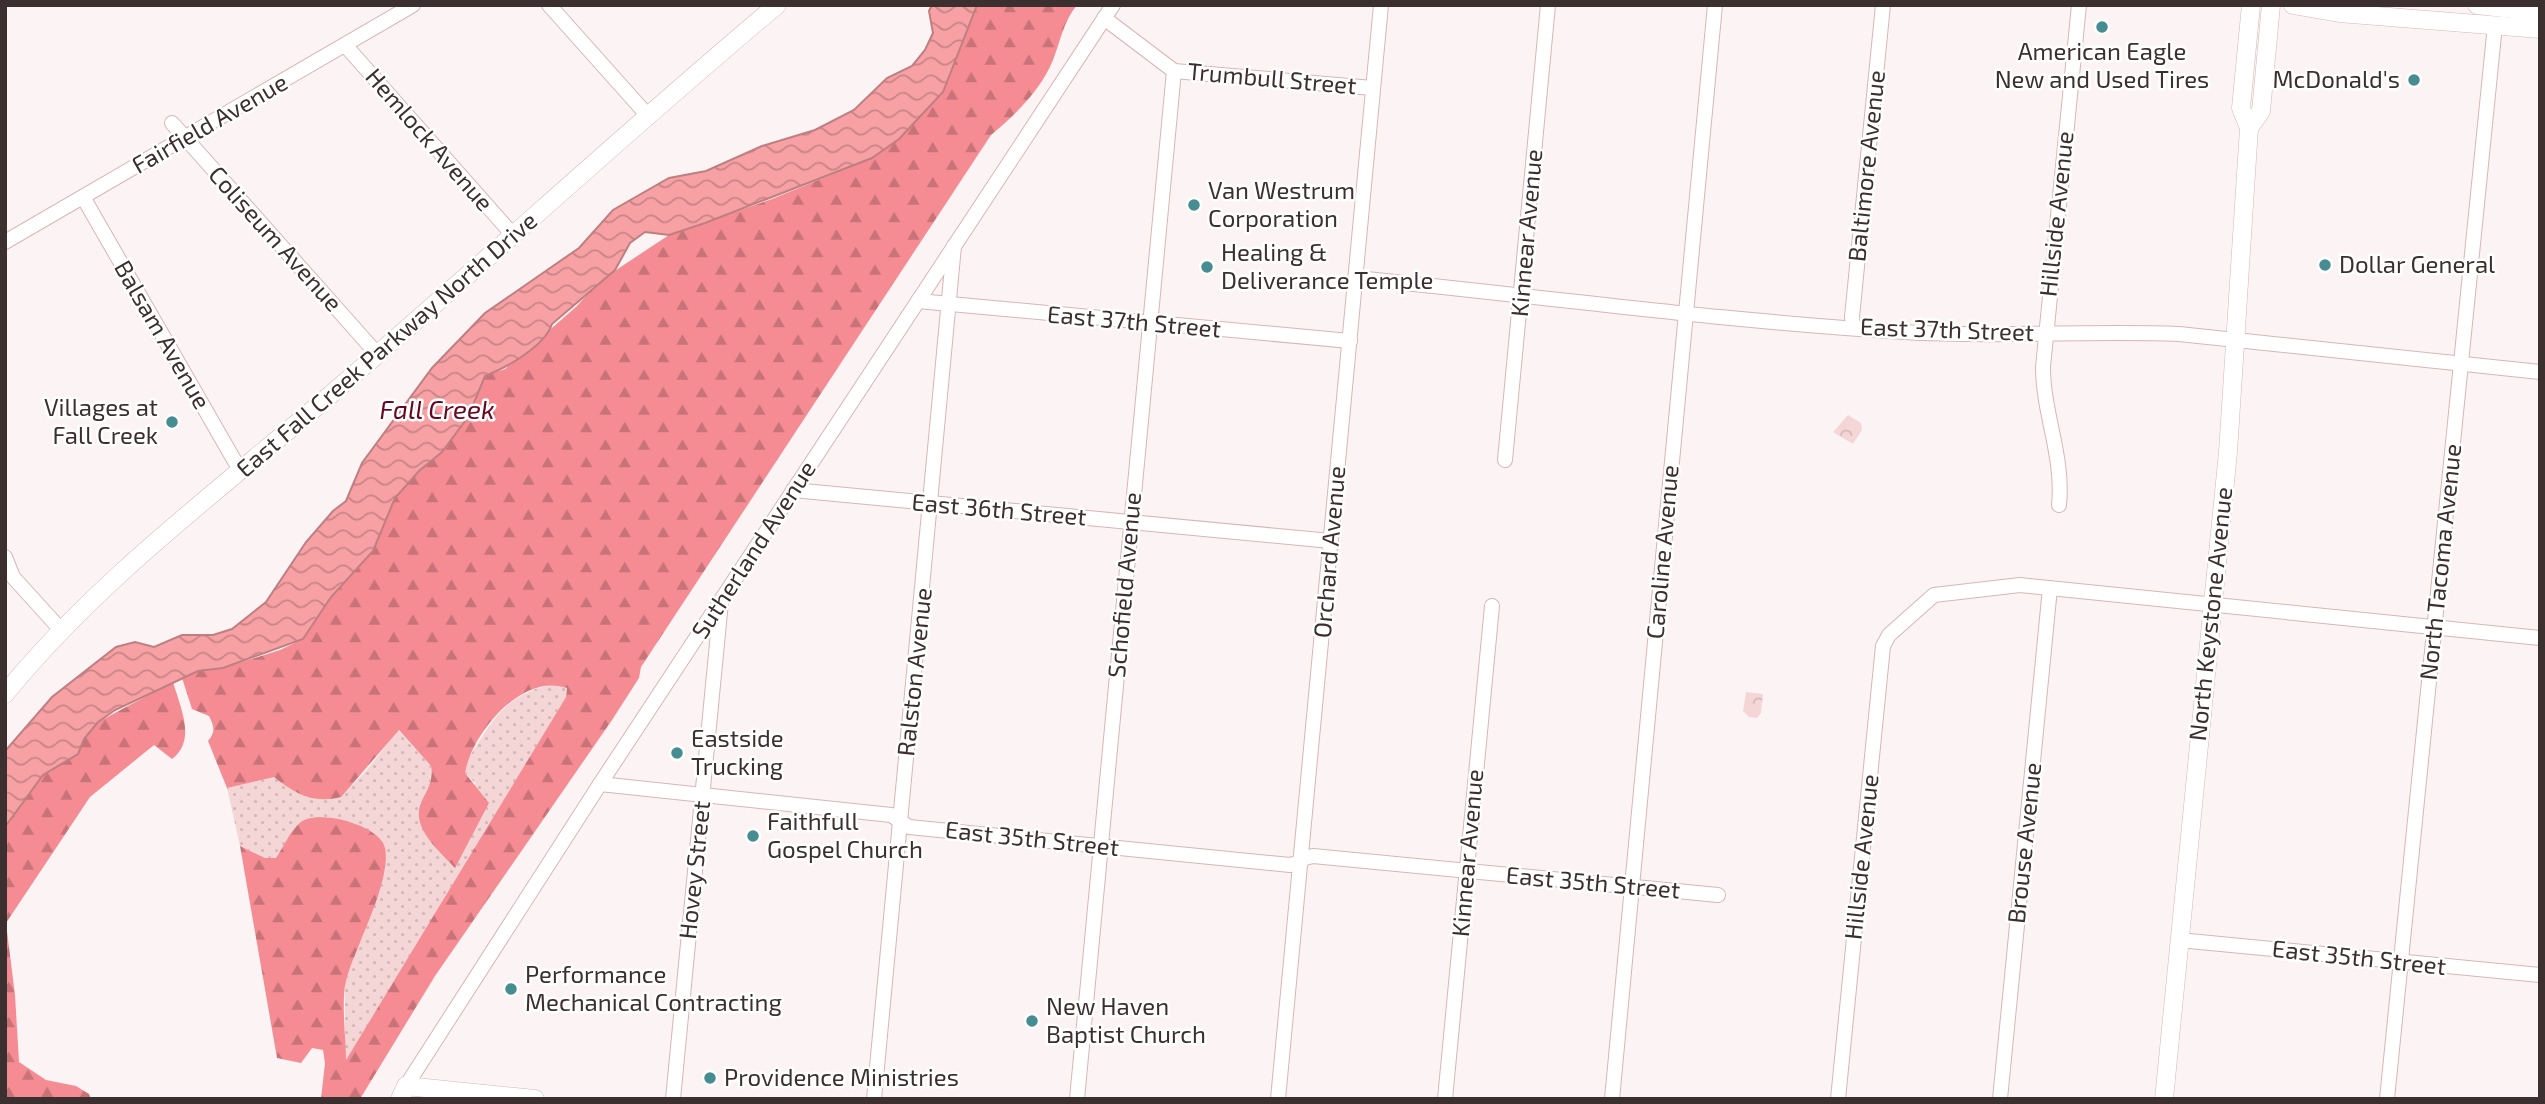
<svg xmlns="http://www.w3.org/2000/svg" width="2545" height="1104" viewBox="0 0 2545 1104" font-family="'Exo 2',sans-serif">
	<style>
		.grass { fill: url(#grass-dots) }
		.forest { fill: url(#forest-firs) }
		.park { fill: url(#park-crowns) }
		.water { fill: url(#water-waves); stroke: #bf7f81; stroke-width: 2 }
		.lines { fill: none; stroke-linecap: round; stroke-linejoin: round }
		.minor-casing { stroke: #d8b6b6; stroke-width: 16 }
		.major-casing { stroke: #d8b6b6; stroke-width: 19 }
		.minor { stroke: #fff; stroke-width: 14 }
		.major { stroke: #fff; stroke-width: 18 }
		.poi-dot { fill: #458d91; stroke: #fff; stroke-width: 2.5 }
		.labels { text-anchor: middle; stroke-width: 5; stroke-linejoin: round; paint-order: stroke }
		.poi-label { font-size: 24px; fill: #3c2f2f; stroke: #fff; text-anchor: start }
		.street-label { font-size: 24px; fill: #3c2f2f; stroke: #fff }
		.water-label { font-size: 26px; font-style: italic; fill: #67061d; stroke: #fff }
	</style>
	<defs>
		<pattern id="grass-dots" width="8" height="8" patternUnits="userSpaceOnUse" patternTransform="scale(1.75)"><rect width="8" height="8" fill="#f5d6d6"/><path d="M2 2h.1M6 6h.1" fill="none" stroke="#d3b8b8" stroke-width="1.8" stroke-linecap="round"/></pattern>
		<pattern id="forest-firs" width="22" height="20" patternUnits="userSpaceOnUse" patternTransform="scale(1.75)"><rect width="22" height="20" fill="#f68c93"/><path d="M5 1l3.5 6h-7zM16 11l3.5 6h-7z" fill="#c87378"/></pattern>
		<pattern id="park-crowns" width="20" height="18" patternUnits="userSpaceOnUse" patternTransform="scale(1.75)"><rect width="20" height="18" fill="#f5d6d6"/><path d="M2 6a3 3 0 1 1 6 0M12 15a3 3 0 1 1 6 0" fill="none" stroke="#d3b8b8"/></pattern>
		<pattern id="water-waves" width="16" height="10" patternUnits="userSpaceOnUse" patternTransform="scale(1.75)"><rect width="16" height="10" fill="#f7a1a4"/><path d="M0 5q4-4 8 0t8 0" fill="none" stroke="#c98486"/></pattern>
	</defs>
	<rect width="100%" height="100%" fill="#fcf4f4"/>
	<path class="grass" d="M556,684l11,3 -1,10 -221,365v-80l41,-114 -121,-10 -25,-12 -13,-58 47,-11c63,50 86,0 124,-47l33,36 -1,18 -11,21 57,-21 -12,-12c3,-13 10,-23 18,-35 19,-30 37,-47 74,-53z"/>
	<g class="forest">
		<path d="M977,5h100c-14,17 -16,35 -24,55 -12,30 -38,55 -62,75l-350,532 -2,11 -27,42 -177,256 -75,123h-39l4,-36 -2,-13 -11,-2 -11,15 -24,-5 -37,-212 25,12h11c7,-10 15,-29 25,-36 18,-13 79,3 84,26 7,33 -30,98 -39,133 -5,19 0,58 0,79l220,-363 1,-9c-45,-16 -95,45 -102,85l24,30 -34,65c-18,-20 -47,-42 -32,-70 6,-11 10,-19 8,-32l-32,-36 -58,67c-28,7 -46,-3 -67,-20l-47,11 -19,-47c8,-9 6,-15 1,-25l-17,-7 -10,-31 16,-7 25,-3 57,-18 23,-11 28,-42 42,-46 22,-53 24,-27 23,-19 26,-35 17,-41 20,-7 72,-63 21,-24 71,-47 103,-36 100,-41 27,-19 44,-47z"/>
		<path d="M173,682c7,25 24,58 -1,77l-18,-14 -64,52 -84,126 9,72 4,67 27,18 30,6 13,8 2,5h-86v-272l38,-52 35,-21 6,-15 14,-17z"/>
	</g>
	<g class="park">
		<path d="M1848,415l13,8 1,7 -9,14 -20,-12z"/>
		<path d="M1746,692l17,2 -2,19 -4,5 -8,-1 -6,-6z"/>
	</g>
	<path class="water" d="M932,5h45l-34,87 -44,47 -27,19 -167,65 -36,12 -24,-3 -15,11 -15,27 -63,54c-7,22 -46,44 -67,52l-17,41 -26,35 -23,19 -24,27 -22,53 -42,46 -28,42 -80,29 -25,3 -83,39 -17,12 -14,17 -6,15 -35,21 -38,52v-76l47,-54 64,-50 19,-5 19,5 28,-12h31l19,-6 34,-27 40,-60 27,-31 13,-10 16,-38 70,-95 53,-55 94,-65 34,-38 56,-32 37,-7 56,-25 53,-16 39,-20 33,-32 25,-12 13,-16 8,-17 -4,-22z"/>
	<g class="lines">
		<g class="minor-casing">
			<g id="minor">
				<path d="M549,5l100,112"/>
				<path d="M1104,18l70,53 199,17"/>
				<path d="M345,45l168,190"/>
				<path d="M172,123l206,232"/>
				<path d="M83,197l158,275"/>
				<path d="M5,242l408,-237"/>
				<path d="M1356,278c182,18 365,43 548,54 92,6 183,-2 275,2l361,38"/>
				<path d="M918,301l432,40"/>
				<path d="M1853,327l-1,-10 31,-312"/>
				<path d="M1505,460l43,-455"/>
				<path d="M793,490l538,51"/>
				<path d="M2059,505c5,-49 -16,-91 -16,-138l36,-362"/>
				<path d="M5,557l8,20 48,53"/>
				<path d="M600,784l291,31 18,12 381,38 11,-3"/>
				<path d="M1301,859l12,-3 405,39"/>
				<path d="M2179,940l361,35"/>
				<path d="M406,1086l194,-302 513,-779"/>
				<path d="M673,1099l48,-497"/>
				<path d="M874,1099l80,-853"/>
				<path d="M1077,1099l97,-1028"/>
				<path d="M1278,1099l103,-1094"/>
				<path d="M1445,1099l47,-493"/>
				<path d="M1612,1099l103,-1094"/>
				<path d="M1838,1099l45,-453 6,-11 45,-40 86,-10 520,53"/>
				<path d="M2000,1099l50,-511"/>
				<path d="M2387,1099l108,-1074"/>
			</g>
		</g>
		<g class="major-casing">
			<g id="major">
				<path d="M2293,5l46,8 201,16"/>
				<path d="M2477,5l63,7"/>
				<path d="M2249,128l12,-17 10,-106"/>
				<path d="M5,694c97,-119 223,-210 338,-310 146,-125 287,-256 434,-379"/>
				<path d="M400,1099l6,-13 129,13"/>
				<path d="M2164,1099l64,-647 21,-324 -8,-20 10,-103"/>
			</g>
		</g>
		<use href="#minor" class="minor"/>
		<use href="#major" class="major"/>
	</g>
	<g class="poi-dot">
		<circle cx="2102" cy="27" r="7"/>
		<circle cx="2414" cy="80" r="7"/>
		<circle cx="1194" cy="205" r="7"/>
		<circle cx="2325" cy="265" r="7"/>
		<circle cx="1207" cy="267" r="7"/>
		<circle cx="172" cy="422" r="7"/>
		<circle cx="677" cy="753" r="7"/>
		<circle cx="753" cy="836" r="7"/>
		<circle cx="511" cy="989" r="7"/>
		<circle cx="1032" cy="1021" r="7"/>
		<circle cx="710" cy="1078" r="7"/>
	</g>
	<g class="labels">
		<g class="poi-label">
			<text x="2102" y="60" text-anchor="middle">American Eagle<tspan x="2102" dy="28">New and Used Tires</tspan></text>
			<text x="2400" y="88" text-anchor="end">McDonald's</text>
			<text x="1208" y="199">Van Westrum<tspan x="1208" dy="28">Corporation</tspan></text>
			<text x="1221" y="261">Healing &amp;<tspan x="1221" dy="28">Deliverance Temple</tspan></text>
			<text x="2339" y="273">Dollar General</text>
			<text x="158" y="416" text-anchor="end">Villages at<tspan x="158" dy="28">Fall Creek</tspan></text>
			<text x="691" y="747">Eastside<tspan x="691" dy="28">Trucking</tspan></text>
			<text x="767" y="830">Faithfull<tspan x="767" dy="28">Gospel Church</tspan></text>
			<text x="525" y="983">Performance<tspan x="525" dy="28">Mechanical Contracting</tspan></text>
			<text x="1046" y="1015">New Haven<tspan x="1046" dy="28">Baptist Church</tspan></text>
			<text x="724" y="1086">Providence Ministries</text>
		</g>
		<g class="street-label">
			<text transform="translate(1272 79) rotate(5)" y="8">Trumbull Street</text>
			<text transform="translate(210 124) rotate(-30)" y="8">Fairfield Avenue</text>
			<text transform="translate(429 140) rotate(49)" y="8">Hemlock Avenue</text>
			<text transform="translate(1867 166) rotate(-84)" y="8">Baltimore Avenue</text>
			<text transform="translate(2057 214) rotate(-84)" y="8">Hillside Avenue</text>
			<text transform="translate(1527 233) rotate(-85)" y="8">Kinnear Avenue</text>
			<text transform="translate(275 239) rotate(48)" y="8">Coliseum Avenue</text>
			<text transform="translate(1134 322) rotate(5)" y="8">East 37th Street</text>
			<text transform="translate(1947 330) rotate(2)" y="8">East 37th Street</text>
			<text transform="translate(162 335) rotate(60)" y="8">Balsam Avenue</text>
			<text transform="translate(387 345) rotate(-41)" y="8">East Fall Creek Parkway North Drive</text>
			<text transform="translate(999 510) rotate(5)" y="8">East 36th Street</text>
			<text transform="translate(754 550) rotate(-57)" y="8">Sutherland Avenue</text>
			<text transform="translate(1330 552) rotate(-85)" y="8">Orchard Avenue</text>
			<text transform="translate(1663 552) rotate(-85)" y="8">Caroline Avenue</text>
			<text transform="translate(2441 562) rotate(-84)" y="8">North Tacoma Avenue</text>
			<text transform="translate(1125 585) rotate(-85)" y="8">Schofield Avenue</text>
			<text transform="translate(2211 614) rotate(-84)" y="8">North Keystone Avenue</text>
			<text transform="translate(915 672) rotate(-84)" y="8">Ralston Avenue</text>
			<text transform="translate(1032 839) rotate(6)" y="8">East 35th Street</text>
			<text transform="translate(2025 843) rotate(-84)" y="8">Brouse Avenue</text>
			<text transform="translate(1468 853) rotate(-85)" y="8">Kinnear Avenue</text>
			<text transform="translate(1862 857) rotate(-84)" y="8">Hillside Avenue</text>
			<text transform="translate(695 870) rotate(-84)" y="8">Hovey Street</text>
			<text transform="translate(1593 883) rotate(5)" y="8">East 35th Street</text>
			<text transform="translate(2359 958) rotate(6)" y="8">East 35th Street</text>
		</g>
		<g class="water-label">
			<text x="437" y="419">Fall Creek</text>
		</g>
	</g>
	<rect width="2545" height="1104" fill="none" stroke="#3c2f2f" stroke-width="14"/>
</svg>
